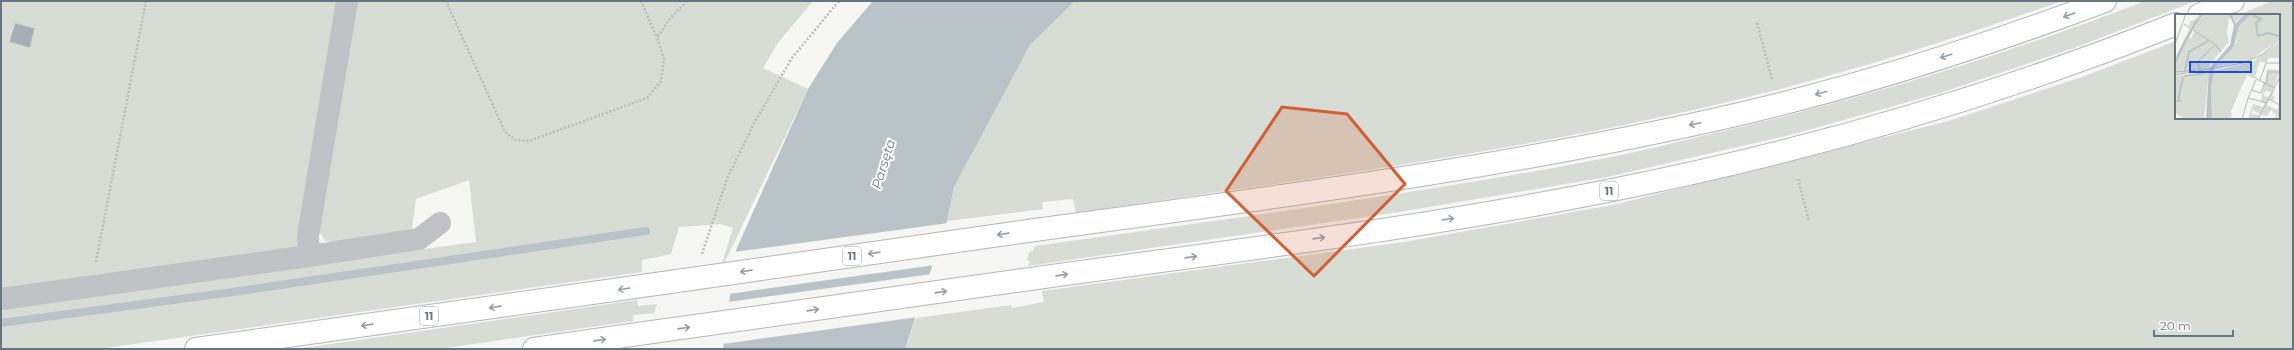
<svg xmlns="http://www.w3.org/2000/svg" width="2294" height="350" viewBox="0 0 2294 350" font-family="Montserrat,sans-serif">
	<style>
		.green { fill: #d7dcd4 }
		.water { fill: #bac3c8 }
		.pier { fill: #f6f6f3 }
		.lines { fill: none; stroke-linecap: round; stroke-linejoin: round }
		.stream { stroke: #bac3c8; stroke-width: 8 }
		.building { fill: #a8afb4; stroke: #d7d7d5 }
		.major-casing { stroke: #b3b7ba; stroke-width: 24 }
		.path { stroke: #b9bcbe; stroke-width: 2.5; stroke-dasharray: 2 2; stroke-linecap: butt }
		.minor { stroke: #bfc3c6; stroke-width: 22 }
		.major { stroke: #fff; stroke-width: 22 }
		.major-bridge-casing { stroke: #b3b7ba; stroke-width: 24; stroke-linecap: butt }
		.major-bridge { stroke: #fff; stroke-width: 22 }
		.oneway { stroke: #959ea7 }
		.marked { fill: #d35f36; fill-opacity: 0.2; stroke: #d35f36; stroke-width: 3; stroke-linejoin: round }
		.labels { text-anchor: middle; stroke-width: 4; stroke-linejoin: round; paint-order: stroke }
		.shield { fill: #fff; stroke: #959ea7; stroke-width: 1 }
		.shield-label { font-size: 11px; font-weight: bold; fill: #677581 }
		.water-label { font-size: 13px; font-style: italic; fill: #63767e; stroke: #fff }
		.inset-river { fill: none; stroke: #bac3c8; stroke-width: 2 }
		.inset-road { fill: none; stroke: #b4babe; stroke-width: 1 }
		.view { fill: #1d4ed8; fill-opacity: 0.15; stroke: #1d4ed8; stroke-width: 2 }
		.inset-edge { fill: none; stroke: #677581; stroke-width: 2 }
	</style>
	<rect width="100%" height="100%" fill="#f6f6f3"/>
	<g class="green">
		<path d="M1,1h812l-36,43 -14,24 45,21 -90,187 15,-48 -13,-4 -41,3 -8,27 -29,6v12l-543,77h-98v-42l475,-65 -7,-62 -53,19 -4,30 -71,14 -16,-2 -5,-8 -27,16 -187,28 -2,-4 -103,20z"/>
		<path d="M1075,1h987c-94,33 -189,64 -286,89 -229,59 -466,88 -700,123l-3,-14 -31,3 1,7 -96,12 7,-34 76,-142z"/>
		<path d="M2145,1h51l-122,47 -134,45 -150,42 -183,42 -208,35 -371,54 2,-5h-3l2,-9 4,-1 2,-5c189,-27 379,-51 566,-87 34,-6 67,-15 101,-23 151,-34 298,-79 443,-135z"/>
		<path d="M2272,1h21v348h-1388l11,-31 95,-13 1,3 32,-6 -2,-11 362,-49 209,-37 336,-84 136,-45 91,-35v77h103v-103h-40z"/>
		<path d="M637,300l1,6 19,-2 -3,9 -21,2v6l-194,28h-143z"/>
	</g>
	<path class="water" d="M873,1h202l-45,44 -76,142 -7,34 -42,128h-182l13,-99 72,-161 29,-46z"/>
	<g class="pier">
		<path d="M949,223l-14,42 -206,29 5,-42z"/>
		<path d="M932,274l-14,43 -195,27 5,-42z"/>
	</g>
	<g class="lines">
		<path class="stream" d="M1,323l232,-31 413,-61"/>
	</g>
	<path class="building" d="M15,23l20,5 -5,20 -21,-6z"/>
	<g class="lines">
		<g class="major-casing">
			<g id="major">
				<path d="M2199,15l34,-14"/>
				<path d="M1042,229c235,-32 471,-62 702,-116 123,-29 243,-68 361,-112"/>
				<path d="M1023,280c198,-28 398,-51 594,-91 191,-38 378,-93 559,-165"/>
				<path d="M196,349l467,-66"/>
				<path d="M534,349l111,-16"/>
			</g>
		</g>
		<g class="path">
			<path d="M446,1l59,131 10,8 14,1 118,-43 14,-17 3,-22 -7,-21 12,-18 18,-19"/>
			<path d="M641,1l16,37"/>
			<path d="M1757,23l15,56"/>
			<path d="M1798,179l11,42"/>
			<path d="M702,254l25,-75 27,-56 38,-65 47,-57"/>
			<path d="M96,262l50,-261"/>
		</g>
		<g class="minor">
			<path d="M347,1l-39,235 1,20 110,-17 21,-16"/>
			<path d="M1,299l308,-43"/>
		</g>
		<use href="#major" class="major"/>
		<g class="major-bridge-casing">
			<g id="major-bridge">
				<path d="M663,283l379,-54"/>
				<path d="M645,333l378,-53"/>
			</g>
		</g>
		<use href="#major-bridge" class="major-bridge"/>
	</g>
	<defs><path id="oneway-shaft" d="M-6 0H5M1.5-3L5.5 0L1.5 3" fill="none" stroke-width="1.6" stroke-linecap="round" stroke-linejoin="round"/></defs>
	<g class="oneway">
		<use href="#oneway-shaft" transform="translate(2069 15) rotate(160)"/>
		<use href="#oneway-shaft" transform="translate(1946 56) rotate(162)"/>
		<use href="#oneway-shaft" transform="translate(1821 93) rotate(165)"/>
		<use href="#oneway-shaft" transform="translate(1695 124) rotate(168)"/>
		<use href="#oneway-shaft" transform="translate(1448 219) rotate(-9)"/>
		<use href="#oneway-shaft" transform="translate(1003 234) rotate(172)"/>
		<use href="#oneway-shaft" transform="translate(1319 238) rotate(-8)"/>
		<use href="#oneway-shaft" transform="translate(874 253) rotate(172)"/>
		<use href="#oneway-shaft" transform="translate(1191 257) rotate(-8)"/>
		<use href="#oneway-shaft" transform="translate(746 271) rotate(172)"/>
		<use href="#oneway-shaft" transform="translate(1062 275) rotate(-8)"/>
		<use href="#oneway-shaft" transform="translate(624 289) rotate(171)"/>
		<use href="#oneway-shaft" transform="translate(941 292) rotate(-8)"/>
		<use href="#oneway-shaft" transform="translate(495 307) rotate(172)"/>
		<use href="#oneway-shaft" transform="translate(813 310) rotate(-8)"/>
		<use href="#oneway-shaft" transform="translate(367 325) rotate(172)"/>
		<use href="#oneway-shaft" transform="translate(684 328) rotate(-8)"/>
		<use href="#oneway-shaft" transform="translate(600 340) rotate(-8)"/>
	</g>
	<path class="marked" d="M1282,107l65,7 58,70 -91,92 -88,-85z"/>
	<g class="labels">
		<g class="shield">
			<rect x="1600" y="182" width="18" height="18" rx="3"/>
			<rect x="843" y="247" width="18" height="18" rx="3"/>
			<rect x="420" y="307" width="18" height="18" rx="3"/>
		</g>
		<g class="shield-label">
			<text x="1609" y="195">11</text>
			<text x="852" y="260">11</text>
			<text x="429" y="320">11</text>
		</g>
		<g class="water-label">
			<text transform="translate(883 164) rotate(-73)" y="5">Parsęta</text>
		</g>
	</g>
	<g transform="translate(2175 14)">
		<rect width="105" height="105" fill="#f6f6f3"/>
		<path d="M24,0h46l-11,9 -5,-6 -2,15 2,10 -19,22 -1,6 -34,4v-14l4,-10 11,-22 2,1 -5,7 4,2 4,-8 -6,-4 1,-5 5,-1zM76,0h29v24l-29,22 -36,7 21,-24 3,-17zM105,27v17h-11l-3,5 -6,-2 -5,17 5,1 -7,-1 -6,-3 -16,36 1,5 -3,3h-17l-1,-31 3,-17 38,-9zM92,55l13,1 -8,22 -7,-1 -1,5 4,1 5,-6 1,1 -2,3 3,2 -2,4 -4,-1 -8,14 -9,-4 -1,4 9,1 -2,4h-10l5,-15 10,3 2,-3 -4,-3zM34,58l-5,47h-19l-7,-4 -3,-3v-36zM94,86l-2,5 10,5 2,-4 -2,-2 3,2v13h-4v-5l-2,-1 1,2 -4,-5 -4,6 -6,-1z" fill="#d7dcd4"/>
		<path d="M70,0h6l-12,12 -5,20 -19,21 -4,21 1,31h-6l3,-50 21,-24 4,-20z" fill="#bac3c8"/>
		<path class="inset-river" d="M55,0l6,13M77,1l9,4 -5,4 2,13 10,-3 11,3M2,43l20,-37M10,56l4,-18 19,-11M9,62l22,-3M6,87h-3l5,-24"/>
		<path class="inset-road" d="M9,10l32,21 5,7M0,30l11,-30M0,50l10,-24 17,-26M26,54l-3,1 2,-10 15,-14M0,58l21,-2M0,61l68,-12 20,-9 17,-16M80,64l19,10M85,66l6,-17h14M92,69l1,-11h12M76,76l10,3 4,-11M73,84l8,-18M94,85l11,6M67,105l6,-21 19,5M83,105l22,-42"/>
		<path class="view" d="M15,48h61v10h-61z"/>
		<rect width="105" height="105" class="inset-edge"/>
	</g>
	<rect width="2294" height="350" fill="none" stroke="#677581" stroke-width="4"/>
	<path d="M2154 330v6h79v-6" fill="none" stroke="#677581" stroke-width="2"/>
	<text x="2160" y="330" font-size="12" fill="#677581" stroke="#ffffff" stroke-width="3" paint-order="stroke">20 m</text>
</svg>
